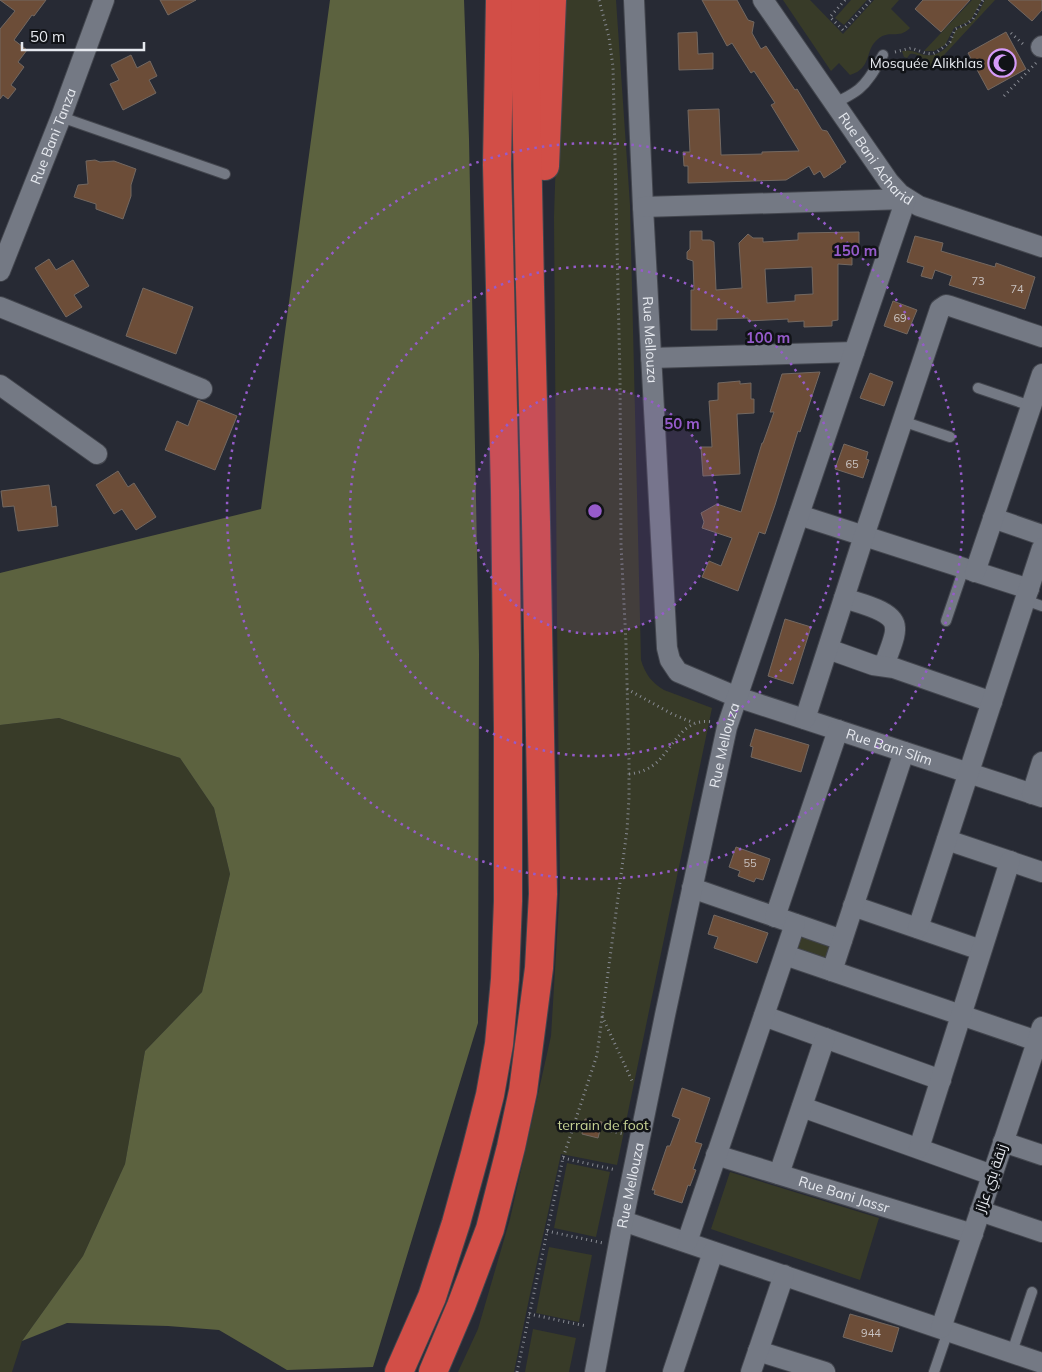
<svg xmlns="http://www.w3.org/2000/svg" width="1042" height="1372" viewBox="0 0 1042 1372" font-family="Mulish,Cairo,sans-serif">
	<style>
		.green { fill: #383b28 }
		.forest { fill: #5c623f }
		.building { fill: #6c4d38; stroke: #736861; fill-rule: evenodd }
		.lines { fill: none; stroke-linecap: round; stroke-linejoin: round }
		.lane-casing { stroke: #43464e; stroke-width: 12 }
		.street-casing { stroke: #43464e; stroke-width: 22 }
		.highway-casing { stroke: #43464e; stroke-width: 30 }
		.path { stroke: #888b93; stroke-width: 3; stroke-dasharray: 1 4; stroke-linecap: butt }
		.lane { stroke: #747984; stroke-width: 10 }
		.street { stroke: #747984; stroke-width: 20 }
		.highway { stroke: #d24e47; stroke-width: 28 }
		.ring { fill: none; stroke: #965bcb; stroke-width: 2.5; stroke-dasharray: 2.5 5 }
		.labels { text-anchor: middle; stroke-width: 5; stroke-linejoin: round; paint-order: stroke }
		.number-label { font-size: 11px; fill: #c8c2c1 }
		.poi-label { font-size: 14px; fill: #e6e9ef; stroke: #111317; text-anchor: end }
		.street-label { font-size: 14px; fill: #e6e9ef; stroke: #111317 }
		.park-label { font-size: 14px; fill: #c8d495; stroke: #111317 }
		.centre { fill: #965bcb; stroke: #111317; stroke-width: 2.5 }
		.ring-label { font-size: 15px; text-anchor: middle; font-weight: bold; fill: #965bcb; stroke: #111317; stroke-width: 5; stroke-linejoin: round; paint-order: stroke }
	</style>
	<rect width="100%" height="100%" fill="#272a34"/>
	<g class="green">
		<path d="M561,0h55l14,205 11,455c4,14 11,23 23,30l48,18 -95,457 -56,-11 -32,145 -15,73h-56l20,-43 32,-110 41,-183 9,-148 -3,-267 -3,-404z"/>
		<path d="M783,0h27l33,34 31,-34h25l-8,9 19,19c-12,12 -20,1 -32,11 -14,11 -5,29 -28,36l-11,-12 -8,8z"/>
		<path d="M851,0h16l-23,25 -9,-7z"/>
		<path d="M972,0h10l-10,18 -4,4 -14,6 -9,17 -11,6h-10z"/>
		<path d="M985,0h10l-63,68c-6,-6 -13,-16 -22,-14l-3,4 -3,-1 -2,-6c12,-3 19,6 31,4 7,-2 15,-7 18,-14 2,-3 2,-8 5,-11 3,-3 10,-4 14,-7 8,-6 10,-15 15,-23z"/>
		<path d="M59,718l121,40 34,50 16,66 -28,118 -57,59 -20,113 -42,92 -61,85 -10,31h-12v-647z"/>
		<path d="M804,936l22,6 5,5 -5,12 -29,-9 -1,-5 5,-8z"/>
		<path d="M567,1163l43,9 -14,65 -42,-9z"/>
		<path d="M730,1172l149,46 -19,62 -149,-51z"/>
		<path d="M549,1247l43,8 -13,67 -43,-9z"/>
		<path d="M533,1329l43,9 -7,34h-44z"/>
	</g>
	<path class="forest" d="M330,0h134l5,139 10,515 -1,369 -105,344 -86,3 -68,-40 -51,-4 -101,-3 -45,18 61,-85 42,-92 20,-113 57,-59 28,-118 -16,-66 -34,-50 -121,-40 -59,7v-152l261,-64z"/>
	<g class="building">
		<path d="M0,0h46l-12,16 -2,-1 -18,25 13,10 -9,12 6,5 -13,18 5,4 -8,10 -5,-4 -3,4v-70l15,-18z"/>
		<path d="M160,0h36l-28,15z"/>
		<path d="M702,0h35l11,20 6,2 -2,11 9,16 5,-3 29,44 2,-1 25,41 5,1 19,31 -6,4 1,1 -17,11 -4,-7 -6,4 -5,-9 -23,14 -98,3v-17h-4l-1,-14h7l-2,-42 31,-1 2,46 41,-1v-2l37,-1 -28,-46 4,-2 -21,-32 -3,2 -19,-30 -5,3z"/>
		<path d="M923,0h47l-29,32 -26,-23z"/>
		<path d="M1008,0h34v10l-10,11z"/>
		<path d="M697,32l1,22 15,-1v16l-34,1 -1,-37z"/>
		<path d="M1006,32l20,37 -38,21 -20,-37z"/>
		<path d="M131,55l6,13 13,-7 7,15 -8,4 7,13 -33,17 -13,-26 9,-4 -8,-15z"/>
		<path d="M95,160l5,2 14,-1 22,8 -5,16v11l-8,23 -27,-10v-5l-22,-7 4,-12 10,-1 -2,-23z"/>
		<path d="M690,231h12v9h8l4,2 2,48 26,-2 -3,-45 9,-9 5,4h10v4l35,-2v-7l61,-1v20h-7v13l-14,-1v56l-6,1v5l-28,1v-6l-16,1v-3l-40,2v-3l-31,1v11h-26v-40h3l-1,-29 -6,-2v-7l3,-3zM812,267l1,27 -18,1v6l-28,2 -2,-34z"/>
		<path d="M915,236l28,7 -2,8 54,16 1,-4 39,14 -10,32 -76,-24 3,-9 -17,-6 -3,9 -11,-3 3,-9 -17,-5z"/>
		<path d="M49,259l7,11 17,-10 16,26 -15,9 8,12 -16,10 -31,-49z"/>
		<path d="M143,288l50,19 -17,47 -50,-18z"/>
		<path d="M893,301l24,9 -10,24 -23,-8z"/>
		<path d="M820,372l-20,60 -2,-1 -23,74 -10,29 -6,-2 -21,59 -36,-14 7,-16 12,5 11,-28 -30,-10 2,-6 -3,-9 16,-9 24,8 21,-69h1l11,-31h-4l12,-38z"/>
		<path d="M870,373l23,9 -9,24 -24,-8z"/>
		<path d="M740,381v3l11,-1v16h3v14l-17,1 3,60 -37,2 -2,-29h11l-3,-46 9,-1v-17z"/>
		<path d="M198,400l39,16 -22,54 -50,-20 12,-29 11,5z"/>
		<path d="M844,444l24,8 -2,7 3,1 -6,18 -28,-9z"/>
		<path d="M118,471l10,16 6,-4 22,34 -20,13 -14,-21 -8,5 -18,-29z"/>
		<path d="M49,485l3,22 4,-1 2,20 -40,5 -4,-25 -11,1 -2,-16z"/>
		<path d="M785,619l26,8 -18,57 -25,-8z"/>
		<path d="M755,729l54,16 -8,27 -50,-15 2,-10 -3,-1z"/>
		<path d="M736,847l34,12 -7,21 -7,-2 -2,4 -16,-6 2,-5 -11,-4z"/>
		<path d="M714,915l54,18 -11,30 -43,-15 4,-11 -10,-3z"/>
		<path d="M682,1088l28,10 -15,44 7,2 -9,25 3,1 -6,16 -2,-1 -6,18 -28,-9 1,-4h-3l15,-44h3l10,-27 -8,-3z"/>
		<path d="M585,1119l17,3 -4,16 -16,-4z"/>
		<path d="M850,1314l49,14 -7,24 -49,-15z"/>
	</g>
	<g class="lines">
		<g class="lane-casing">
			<g id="lane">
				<path d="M834,104c8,-5 18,-9 25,-15 11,-9 17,-22 24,-34"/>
				<path d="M61,117l164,57"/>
				<path d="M978,388l53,18"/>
				<path d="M902,421l48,16"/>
				<path d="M1025,600l17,6"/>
				<path d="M946,621l18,-53"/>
				<path d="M1012,1352l20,-60"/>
				<path d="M934,1372l14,-41"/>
			</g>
		</g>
		<g class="street-casing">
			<g id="street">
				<path id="s1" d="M634,0l9,207 24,441 3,12 8,12 59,25 305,100"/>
				<path id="s2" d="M763,0l126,182 11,12 19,12 123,41"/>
				<path d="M1041,47l1,-1"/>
				<path id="s3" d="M0,271l61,-154 43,-117"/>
				<path d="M0,307l202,82"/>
				<path d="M651,358l203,-6"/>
				<path d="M0,385l97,69"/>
				<path d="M799,515l230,74"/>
				<path d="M993,518l49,17"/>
				<path d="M975,572l67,-198"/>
				<path d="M844,598c13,5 51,12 51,30 1,9 -8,28 -11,38"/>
				<path d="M828,649l45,16 21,3 98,34"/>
				<path d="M805,719l59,-183 76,-227 6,-4 4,1 92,31"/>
				<path d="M1032,794l10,-32"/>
				<path d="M947,840l95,32"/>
				<path d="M692,888l150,52"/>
				<path d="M853,906l128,44"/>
				<path d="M775,917l63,-187"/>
				<path d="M918,928l124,-380"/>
				<path d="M785,955l252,86"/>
				<path d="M832,971l72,-219"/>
				<path d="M764,1016l177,64"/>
				<path d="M802,1107l190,68"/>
				<path d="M1003,1142l39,13"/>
				<path d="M919,1148l91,-287"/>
				<path id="s4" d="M716,1155l257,79"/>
				<path d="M779,1174l46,-136"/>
				<path d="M980,1211l62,21"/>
				<path d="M623,1221l419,142"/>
				<path d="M687,1242l108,-318"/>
				<path d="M941,1328l101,-301"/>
				<path d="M758,1351l67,21"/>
				<path id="s5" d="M595,1372l28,-151 42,-206 62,-288 179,-528 -263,8"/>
				<path d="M673,1372l40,-120"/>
				<path d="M751,1372l33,-97"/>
			</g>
		</g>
		<g class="highway-casing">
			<g id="highway">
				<path d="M545,166l7,-166"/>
				<path d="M399,1372l33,-75 24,-74 19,-69 15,-59 9,-51 6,-65 3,-78v-173l-3,-237 -8,-326 3,-165"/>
				<path d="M433,1372l28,-66 29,-77 21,-82 12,-56 16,-123 4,-74 -7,-372 -6,-235 -5,-247 1,-40"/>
			</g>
		</g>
		<g class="path">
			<path d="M845,0l-15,17 13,13 28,-30"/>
			<path d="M1011,33l13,12"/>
			<path d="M895,52l16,-4 14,5 7,1 5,-2 13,-10 5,-13 10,-4 8,-6 10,-19"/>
			<path d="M1004,96l32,-33"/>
			<path d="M627,689l45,25 22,9"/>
			<path d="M629,774c10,-1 18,-4 26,-10 19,-16 27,-47 57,-42"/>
			<path d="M602,1016l31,67"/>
			<path d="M606,1130l18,4"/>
			<path d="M563,1158l53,12"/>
			<path d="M547,1231l56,12"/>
			<path d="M529,1314l57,12"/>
			<path d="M517,1372l46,-214 34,-103 30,-225 2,-32v-38l-3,-117 -5,-98 -1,-167 -7,-311 -4,-30 -10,-37"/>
		</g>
		<use href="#lane" class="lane"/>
		<use href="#street" class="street"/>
		<use href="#highway" class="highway"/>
	</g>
	<circle cx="595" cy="511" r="123" fill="#965bcb" fill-opacity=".12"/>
	<g class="ring">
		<circle cx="595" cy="511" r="123"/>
		<circle cx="595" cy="511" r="245"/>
		<circle cx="595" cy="511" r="368"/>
	</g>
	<defs>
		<g id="mosque-ring" transform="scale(1.4375)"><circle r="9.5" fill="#111317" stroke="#d69bfa" stroke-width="1.5"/><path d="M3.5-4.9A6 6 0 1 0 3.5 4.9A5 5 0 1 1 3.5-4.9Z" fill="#d69bfa"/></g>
	</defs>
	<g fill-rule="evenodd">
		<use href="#mosque-ring" x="1002" y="63"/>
	</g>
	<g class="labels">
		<g class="number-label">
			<text x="978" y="285">73</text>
			<text x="1017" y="293">74</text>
			<text x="900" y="322">69</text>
			<text x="852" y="468">65</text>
			<text x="750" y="867">55</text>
			<text x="871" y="1337">944</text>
		</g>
		<g class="poi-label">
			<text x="983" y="68">Mosquée Alikhlas</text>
		</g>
		<g class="street-label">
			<text dy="5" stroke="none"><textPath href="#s3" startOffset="145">Rue Bani Tanza</textPath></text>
			<text dy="5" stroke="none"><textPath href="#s2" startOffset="195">Rue Bani Acharid</textPath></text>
			<text dy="5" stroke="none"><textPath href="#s1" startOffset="340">Rue Mellouza</textPath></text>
			<text dy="5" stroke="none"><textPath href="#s5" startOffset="640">Rue Mellouza</textPath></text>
			<text dy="5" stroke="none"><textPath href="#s1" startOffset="900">Rue Bani Slim</textPath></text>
			<text transform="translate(991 1178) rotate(-71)" y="5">زنقة بني عزاز</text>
			<text dy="5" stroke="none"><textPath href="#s5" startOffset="190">Rue Mellouza</textPath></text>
			<text dy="5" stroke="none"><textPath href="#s4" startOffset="134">Rue Bani Jassr</textPath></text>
		</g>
		<g class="park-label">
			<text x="603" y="1130">terrain de foot</text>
		</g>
	</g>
	<circle cx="595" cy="511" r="8" class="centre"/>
	<g class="ring-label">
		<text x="855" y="256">150 m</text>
		<text x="768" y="343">100 m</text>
		<text x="682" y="429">50 m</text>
	</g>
	<path d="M22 42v8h122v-8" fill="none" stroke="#e6e9ef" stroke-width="2.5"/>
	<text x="30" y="42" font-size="15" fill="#e6e9ef" stroke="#111317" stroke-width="4" paint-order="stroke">50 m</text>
</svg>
